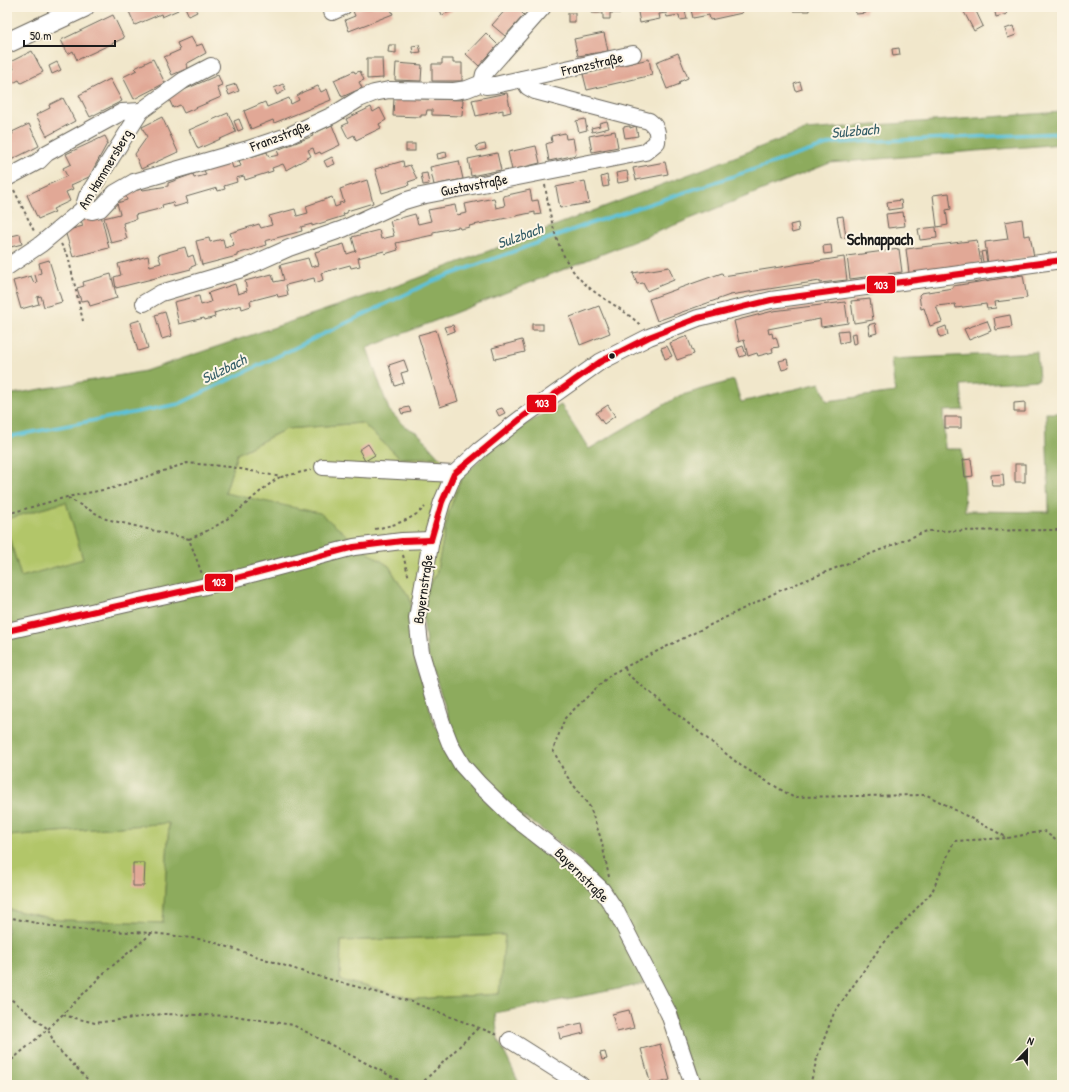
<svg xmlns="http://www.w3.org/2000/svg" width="1069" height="1092" viewBox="0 0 1069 1092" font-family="'Patrick Hand',sans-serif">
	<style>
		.green { fill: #b2c669; stroke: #677142 }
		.forest { fill: #8dab5d; stroke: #54643c; fill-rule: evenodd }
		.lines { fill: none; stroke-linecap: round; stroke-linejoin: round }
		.stream { stroke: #5cc2da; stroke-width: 3.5 }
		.building { fill: #e1a896 }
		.minor-casing { stroke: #676359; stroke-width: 18 }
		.major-casing { stroke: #676359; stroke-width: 22 }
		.path { stroke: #676359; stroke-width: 2; stroke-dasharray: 3 3; stroke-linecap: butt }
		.minor { stroke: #fff; stroke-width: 16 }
		.major { stroke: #fff; stroke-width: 20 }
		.bus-1-casing { stroke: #fcf5e5; stroke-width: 9 }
		.bus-1 { stroke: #e30513; stroke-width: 6 }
		.bus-dot { fill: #1c1c1c; stroke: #fcf5e5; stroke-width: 1.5 }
		.labels { text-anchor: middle; stroke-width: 4; stroke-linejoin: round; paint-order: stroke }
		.street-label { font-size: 14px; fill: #1c1c1c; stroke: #fcf5e5 }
		.water-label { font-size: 15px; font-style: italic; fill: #365e68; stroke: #fcf5e5 }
		.quarter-label { font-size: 16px; font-weight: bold; fill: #1c1c1c; stroke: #fcf5e5 }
		.line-badge { stroke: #fcf5e5; stroke-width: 1.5 }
		.badge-label { font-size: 11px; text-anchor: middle; font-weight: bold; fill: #fff }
	</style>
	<rect width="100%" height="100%" fill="#fcf5e5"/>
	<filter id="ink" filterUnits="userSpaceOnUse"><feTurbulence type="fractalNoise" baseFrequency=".025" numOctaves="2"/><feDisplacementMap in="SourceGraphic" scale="8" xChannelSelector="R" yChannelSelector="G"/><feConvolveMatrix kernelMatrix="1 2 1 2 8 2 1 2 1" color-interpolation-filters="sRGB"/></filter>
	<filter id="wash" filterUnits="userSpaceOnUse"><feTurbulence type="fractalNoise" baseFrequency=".012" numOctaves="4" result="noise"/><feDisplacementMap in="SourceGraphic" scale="16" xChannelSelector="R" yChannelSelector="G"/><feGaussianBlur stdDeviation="0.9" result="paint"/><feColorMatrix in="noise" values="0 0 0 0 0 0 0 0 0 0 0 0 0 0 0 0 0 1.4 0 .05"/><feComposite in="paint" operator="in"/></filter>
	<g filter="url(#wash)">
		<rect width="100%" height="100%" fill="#f1e7cb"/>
		<g class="green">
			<path d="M362,423l38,35 39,-1 23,20 -13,34 -13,64 -8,12 -3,18 -14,-2 -2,-7 -10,-13 -10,-17 -22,-14 -142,-59 12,-39 49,-25z"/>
			<path d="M66,502l17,57 -62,18 -14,-47v-11z"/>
			<path d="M169,823l-6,100 -103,-3 -53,-11v-73z"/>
			<path d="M505,935l-6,59 -84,5 -75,-19 1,-39z"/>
		</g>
		<g class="forest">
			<path d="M1062,112v32l-232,19 -463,185 22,62 15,16 14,7 21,24 -39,1 -38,-35 -76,6 -49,25 -12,39 95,20 47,39 22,14 10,17 10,13 2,7 -1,32 4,20 21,70 161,170c19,27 37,57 48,89l-149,29 3,26 22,46h-513v-176l53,11 103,3 6,-100 -162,13v-306l14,47 62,-18 -17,-57 -59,17v-124l138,-24 257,-87 403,-154zM505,935l-6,59 -84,5 -75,-19 1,-39z"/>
			<path d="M1037,352l2,28 -78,5 2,25 -20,1 2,38h17l3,62 84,1 -3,-99h16v672h-362l-117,-222 -28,-24 -40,-29 -48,-49 -10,-18 -30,-91 -4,-34 5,-31 8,-12 13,-64 13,-34 43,-42 56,-30 28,44 90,-53 55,-16 7,22 79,-19 7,18 68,-9 -4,-33z"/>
		</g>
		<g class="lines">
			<path class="stream" d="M7,437l172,-33 254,-123 150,-55 250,-83 229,-10"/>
		</g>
		<g id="blocks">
			<g class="building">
				<path d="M127,7h50l1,3 -16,7 -1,-3 -26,11z"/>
				<path d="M185,7h9l3,5 -8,4z"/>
				<path d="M363,7h27l3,7 -44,17 -4,-11 10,-4 -2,-5z"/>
				<path d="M439,7h11l2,4 -10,4z"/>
				<path d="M508,7h8l8,8 -19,21 -13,-11z"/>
				<path d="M590,7h31v6h-11v6h-7v-6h-12z"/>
				<path d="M637,7h110v1l-6,1 1,4 -32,7 -1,-5 -16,3 -2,-8 -6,1 2,8 -7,1 -1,-5 -12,2 -1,-4 -7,1 1,5 -20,4z"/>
				<path d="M793,7h16v4h-15z"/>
				<path d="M855,7h11v6l-10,1z"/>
				<path d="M974,7l9,19 -9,5 -10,-19z"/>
				<path d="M994,7h11l2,7 -11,3z"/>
				<rect x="568" y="13" width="7" height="9"/>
				<path d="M113,15l11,23 -47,22 -4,-9 -5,3 -7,-14z"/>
				<path d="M1013,26l3,9 -8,3 -3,-9z"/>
				<path d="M486,33l12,12 -19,21 -13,-12z"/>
				<path d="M604,33l4,18 -30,5 -4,-17z"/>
				<path d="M191,37l5,9 6,-2 4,9 -20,11 2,4 -16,7 -8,-18 16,-7 -3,-7z"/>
				<path d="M389,45h7v8l-8,-1z"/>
				<path d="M419,45l2,7 -8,1 -1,-7z"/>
				<path d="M899,48l1,7 -7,1 -1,-7z"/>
				<path d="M32,51l11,21 -22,11 -2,-3 -12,6v-14l7,-3 -4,-7z"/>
				<path d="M678,53l10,25 -9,4 1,2 -13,5 -11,-27z"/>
				<path d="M367,58h15l1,20 -16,1z"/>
				<path d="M153,59l12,24 -31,16 -11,-22 14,-7 -2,-2z"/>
				<path d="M442,59h11v4h9v18h-30v-17h10z"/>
				<path d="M649,59l3,16 -65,15 -4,-16z"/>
				<path d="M57,62l4,8 -9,4 -3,-8z"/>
				<path d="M396,63l26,2 -1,16 -26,-1z"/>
				<path d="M354,71l1,2 5,-2 4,9 -5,2 3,6 -20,9 -8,-17z"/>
				<path d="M218,75l4,10 -5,2 4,10 -37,16 -4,-8 -7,3 -5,-11z"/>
				<path d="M110,79l12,22 -32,16 -11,-22z"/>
				<path d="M800,82l2,7 -6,2 -2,-7z"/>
				<path d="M236,84l3,7 -10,4 -3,-8z"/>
				<path d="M283,84l3,6 -9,5 -3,-7z"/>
				<path d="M318,86l3,6 6,-3 4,11 -57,23 -1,-3 -22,9 -7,-18 21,-9 2,5 22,-9 2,6 8,-4 -2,-4 6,-4z"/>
				<path d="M507,93l4,19 -8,2v-4l-27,6 -4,-16z"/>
				<path d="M63,98l12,23 -28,15 -11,-21 14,-7 -1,-3z"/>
				<path d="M394,98l69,2 -1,16 -30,-1v-5h-5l-1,5h-5v2l-28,-1z"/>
				<path d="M371,107l2,5 7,-4 6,12 -7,4 2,4 -25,12 -2,-5 -6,3 -6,-12 6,-3 -2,-4z"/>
				<path d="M228,113l8,19 -38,17 -9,-19z"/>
				<path d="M162,117l16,35 -37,17 -6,-15 12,-17 -5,-10z"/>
				<path d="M239,119l4,10 -5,2 -4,-10z"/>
				<path d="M585,119l2,11 -8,2 -3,-11z"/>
				<path d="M607,121l2,7 -17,4 -1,-4 9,-2 -1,-3z"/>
				<path d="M29,124l10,22 -32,16v-25l6,-3 -1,-2z"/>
				<path d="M332,125l8,20 -19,9 -1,-2 -5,2 -2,-6 -5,2 3,6 -25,14 -3,-6 -11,4 1,3 -28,9 -1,-4 -8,2 1,4 -13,4 1,3 -7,2 -1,-3 -31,9 2,6 -14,4 -1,-5 -11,3 1,3 -28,7 1,4 -13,4 4,16 -16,4 -7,-25 16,-4 -3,-11 10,-3 -2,-7 17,-4 1,1 25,-4v-3l25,-9 1,4 12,-3 -2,-5 27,-8 2,6 8,-2 -2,-6 28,-8 2,5 10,-2 -2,-5 36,-14 -1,-2z"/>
				<path d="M630,126v2l6,-2 2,10 -13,2 -2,-11z"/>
				<path d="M615,131l3,16 -26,5 -3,-16z"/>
				<path d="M565,133l1,6 7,-1 3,17 -27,6 -3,-17 6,-2 -1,-6z"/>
				<path d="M105,136l3,6 -19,35 -18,8 2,4 -7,3 4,9 -17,8 2,3 -17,7 -11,-24 40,-19 -4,-8 8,-4 -5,-10z"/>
				<rect x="406" y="144" width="9" height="7"/>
				<path d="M485,144l1,5 -8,2 -2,-5z"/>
				<path d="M536,146l4,17 -28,7 -4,-18z"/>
				<path d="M446,152l1,5 -9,2 -1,-5z"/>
				<path d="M497,153l4,17 -30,6 -3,-17z"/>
				<path d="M332,157l3,7 -8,3 -3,-6z"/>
				<path d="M403,161l1,6 6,-2 7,14 -9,3 1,3 -27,8 -7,-24z"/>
				<path d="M459,161l4,18 -29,6 -4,-18z"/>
				<path d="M665,162l3,12 -32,6 -3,-12z"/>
				<path d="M627,171l2,10 -11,2 -2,-10z"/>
				<path d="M427,173l2,11 -6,1 -2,-11z"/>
				<path d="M607,175l2,11 -6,1 -2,-10z"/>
				<path d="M367,180l6,23 -26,8v2l-4,1 1,2 -32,10v-2l-11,3 1,4 -37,10 1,4 -29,9v2l-35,9 -6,-24 13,-3 1,4 13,-3 2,9 9,-3 -4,-12 29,-9 2,4 11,-3 -3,-9 26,-7 2,7 11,-3 -2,-7 26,-9 3,10 5,-2 -1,-2 5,-1 -4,-13z"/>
				<path d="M585,181l4,22 -29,5 -4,-21z"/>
				<path d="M530,190l2,11 6,-1 3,14 -6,1v-3l-66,14 1,1 -10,2 -1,-2 -26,5v3l-37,8 2,7 -13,4 -1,-3 -26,7 2,8 -9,2 -1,-3 -29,8 2,7 -8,3 -1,-5 -28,7 2,10 -10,2 -1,-3 -27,7 1,5 -9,3 -1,-4 -27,8 1,4 -10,3 -1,-2 -25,6 -5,-22 25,-6 2,9 10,-3 -3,-9 27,-9 3,10 9,-3 -2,-10 27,-7 2,8 10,-2 -4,-15 28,-7 3,9 8,-2 -4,-13 29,-8 3,10 9,-3 -4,-14 27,-7 2,9 13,-3 -4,-15 25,-7 3,10 13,-3 -3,-11 27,-5 2,10 10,-2 -2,-9 29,-6 2,10 9,-2 -2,-10z"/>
				<path d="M949,193l2,16 -5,1 2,15 -11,2 -4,-32z"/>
				<path d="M901,200l1,8 -14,2 -1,-8z"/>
				<path d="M903,212l2,14 -17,2 -2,-14z"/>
				<path d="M101,215l8,33 -36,9 -8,-26 18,-5 -2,-6z"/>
				<path d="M843,216l3,21 -5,1 -4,-21z"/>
				<path d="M1022,219l2,17 6,-1 4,22 -46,7 -3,-22 23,-3 -3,-17z"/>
				<path d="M798,223l1,8 -7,2 -2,-8z"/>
				<path d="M936,227l1,11 -17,2 -2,-11z"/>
				<path d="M20,234l2,10 -15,4v-11z"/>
				<path d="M977,240l4,23 -72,10 -3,-24z"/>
				<path d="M831,245l1,8 -8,1 -1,-8z"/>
				<path d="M185,247l3,10 5,-2 3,10 -5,2v2l-75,19 -2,-11 7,-2 -3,-11 30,-8 2,10 11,-3 -3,-8z"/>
				<path d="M899,249l3,23 -52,7 -3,-23z"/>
				<path d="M985,251l2,11h-4l-2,-10z"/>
				<path d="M844,257l3,23 -27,3v-2l-90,14 -73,26 -8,-22 73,-26 1,3z"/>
				<path d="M49,260l13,42 -18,5 -3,-11 -4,1 2,7 -18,5 -8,-28 18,-5 3,7 3,-1 -2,-7 6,-2 -2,-10z"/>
				<path d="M669,267l5,13 -27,11 -4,-8 -6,1 -4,-11z"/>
				<path d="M111,274l6,24 -27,8 -2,-6 -7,1 -4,-13 7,-2 -1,-4z"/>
				<path d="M1023,275l4,23 -32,4 1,6 -9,1 -1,-5 -30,4 -1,-4 -19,2 6,16 -12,4 -6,-18 -3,1 -2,-14 2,-2 32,-5v-2z"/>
				<path d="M870,299l3,21 -19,3 -3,-22z"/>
				<path d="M845,302l3,21 -27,4 -1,-8 -52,10 1,5 3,-1 1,5 3,-1 3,10 -7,1 1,4 -15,4 -1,-3 -9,3 -4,-16 -5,2 -5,-21 39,-10z"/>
				<path d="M599,306l11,27 -30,12 -10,-28z"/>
				<path d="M165,312l7,24 -10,3 -7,-24z"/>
				<path d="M1010,315l2,12 -16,3 -2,-12z"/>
				<path d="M140,320l8,28 -10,3 -8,-28z"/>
				<path d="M987,321l4,10 -22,9 -5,-11z"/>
				<path d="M875,323l2,10 -7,2 -2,-10z"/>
				<rect x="532" y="324" width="11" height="6"/>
				<path d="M453,325l2,6 -8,3 -3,-7z"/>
				<path d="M946,326l2,9 -8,2 -2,-8z"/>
				<path d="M436,330l22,71 -18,6 -22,-72z"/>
				<path d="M848,330l1,11 -9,2 -2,-12z"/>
				<path d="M856,333l1,10 -4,1 -2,-10z"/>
				<path d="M687,336l7,18 -17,6 -7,-17z"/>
				<path d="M522,340l3,12 -30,7 -3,-11z"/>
				<path d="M667,346l5,10 -7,3 -4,-11z"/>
				<path d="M743,346l3,9 -6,2 -3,-9z"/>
				<path d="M787,359l2,9 -7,2 -3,-9z"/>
				<path d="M404,360l4,11 -7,2 3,10 -9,3 -6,-21z"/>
				<path d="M1025,402v10h-11v-9z"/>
				<path d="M608,405l7,11 -11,8 -8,-11z"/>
				<path d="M409,407l2,5 -9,2 -2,-5z"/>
				<path d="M502,408l3,5 -6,3 -3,-6z"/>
				<rect x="945" y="417" width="16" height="11"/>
				<path d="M368,444l7,11 -10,6 -6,-11z"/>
				<path d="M971,459l2,17 -8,1 -2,-17z"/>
				<rect x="1015" y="464" width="10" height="18"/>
				<path d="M1003,474l1,12h-12l-1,-11z"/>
				<path d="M133,863h12l-1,23h-11z"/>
				<path d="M629,1010l5,18 -17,4 -5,-18z"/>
				<path d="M582,1023l2,10 -24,6 -2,-11z"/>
				<path d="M660,1044l10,36 -19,5 -10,-36z"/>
				<path d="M605,1052l2,7 -5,1 -2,-7z"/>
			</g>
		</g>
	</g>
	<g filter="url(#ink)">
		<use href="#blocks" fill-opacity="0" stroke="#676359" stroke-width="1"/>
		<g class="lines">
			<g class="minor-casing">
				<g id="minor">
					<path d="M332,12l11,-5"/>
					<path d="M482,83l4,3 9,-1 138,-31"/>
					<path d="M482,83l2,-9 6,-7 53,-60"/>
					<path d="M7,178l32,-17 8,-8 75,-41 19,-1"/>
					<path d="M83,209l9,2 8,-2 15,-16 19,-11 111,-32 45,-15 43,-20 26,-16 15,-6 15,-3 65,1 13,-2 15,-6"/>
					<path d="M7,267l34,-23 42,-35 4,-13 54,-85 43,-31 27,-14"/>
					<path d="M144,303l17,-10 81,-24 47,-21 54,-19 61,-28 17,-5 224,-44 12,-10c1,-10 0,-15 -8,-21l-114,-30 -7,-4 -5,-8"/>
					<path d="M323,467l131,7"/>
					<path d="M7,631l199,-45 148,-39 48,-6 29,-1"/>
					<path d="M510,1040l71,45"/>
					<path d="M693,1085l-24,-71 -53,-103 -14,-21 -23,-22 -68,-53 -32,-31 -17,-19 -11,-19 -9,-23 -21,-70 -4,-35 14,-78 11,-38 12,-28 26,-24 44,-34 76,-54 49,-25 49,-19 73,-18 291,-40"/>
				</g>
			</g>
			<g class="major-casing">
				<path id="major" d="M7,43l77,-36"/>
			</g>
			<g class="path">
				<path d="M545,185c6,38 13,79 46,104 16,13 36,22 50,37"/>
				<path d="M14,190l20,41"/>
				<path d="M61,244l7,12 15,65"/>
				<path d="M68,498l38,21 83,20 13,35"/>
				<path d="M7,514l60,-17 46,-9 74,-25 44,4 50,10 30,-7"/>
				<path d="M375,529c19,-4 36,-8 50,-22"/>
				<path d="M189,539c17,-7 34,-16 49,-28 14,-12 26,-24 42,-34"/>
				<path d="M403,555l6,23"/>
				<path d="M625,668l2,6 113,91 53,32 134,-2 81,43"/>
				<path d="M609,877l-8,-38 -11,-32 -24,-32 -13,-25 12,-32 46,-44 168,-83 148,-60 135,-1"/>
				<path d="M7,917l58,12 87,4 55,7 100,33 105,29 86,33"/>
				<path d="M7,996l41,33 8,18 37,38"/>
				<path d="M63,1015l32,8 68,-9 72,2 58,9 115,60"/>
				<path d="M7,1064l41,-35 57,-57 46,-38"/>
				<path d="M420,1085l59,-58"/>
				<path d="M810,1085l8,-30 16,-42 47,-67 51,-54 22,-51 54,-3 36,-7 18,14"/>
			</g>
			<use href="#minor" class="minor"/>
			<use href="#major" class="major"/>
			<g class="bus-1-casing">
				<g id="bus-1">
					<path d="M431,540l11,-38 12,-28 70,-58 76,-54 49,-25 49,-19 73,-18 291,-40"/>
					<path d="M7,631l199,-45 148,-39 48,-6 29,-1"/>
				</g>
			</g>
			<use href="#bus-1" class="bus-1"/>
		</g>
	</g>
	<circle class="bus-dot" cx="612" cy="356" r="3.5"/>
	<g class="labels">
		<g class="street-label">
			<text transform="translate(592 64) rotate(-13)" y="5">Franzstraße</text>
			<text transform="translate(280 136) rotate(-21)" y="5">Franzstraße</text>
			<text transform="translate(105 169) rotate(-59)" y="5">Am Hammersberg</text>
			<text transform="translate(474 185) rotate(-11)" y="5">Gustavstraße</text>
			<text transform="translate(423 589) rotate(-82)" y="5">Bayernstraße</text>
			<text transform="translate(582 875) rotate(45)" y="5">Bayernstraße</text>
		</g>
		<g class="water-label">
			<text transform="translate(855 131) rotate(-5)" y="5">Sulzbach</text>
			<text transform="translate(520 236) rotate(-20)" y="5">Sulzbach</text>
			<text transform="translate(224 369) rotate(-26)" y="5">Sulzbach</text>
		</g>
		<g class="quarter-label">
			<text x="880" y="245">Schnappach</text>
		</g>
	</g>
	<g class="line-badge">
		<rect x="866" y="275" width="30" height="19" rx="4" fill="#e30513"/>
		<rect x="526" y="394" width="31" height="19" rx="4" fill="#e30513"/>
		<rect x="204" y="573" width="30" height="19" rx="4" fill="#e30513"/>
	</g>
	<g class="badge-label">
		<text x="881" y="289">103</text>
		<text x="542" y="407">103</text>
		<text x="219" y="586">103</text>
	</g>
	<rect width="1069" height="1092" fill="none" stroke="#fcf5e5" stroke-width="24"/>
	<g transform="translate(1027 1050) rotate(22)" stroke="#fcf5e5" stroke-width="3" paint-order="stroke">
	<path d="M0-3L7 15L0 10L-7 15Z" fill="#1c1c1c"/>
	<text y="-6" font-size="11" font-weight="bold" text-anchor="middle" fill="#1c1c1c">N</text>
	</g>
	<path d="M24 40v6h91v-6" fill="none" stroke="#1c1c1c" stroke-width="2"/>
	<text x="30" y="40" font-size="12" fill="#1c1c1c" stroke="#fcf5e5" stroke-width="3" paint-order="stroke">50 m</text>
</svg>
